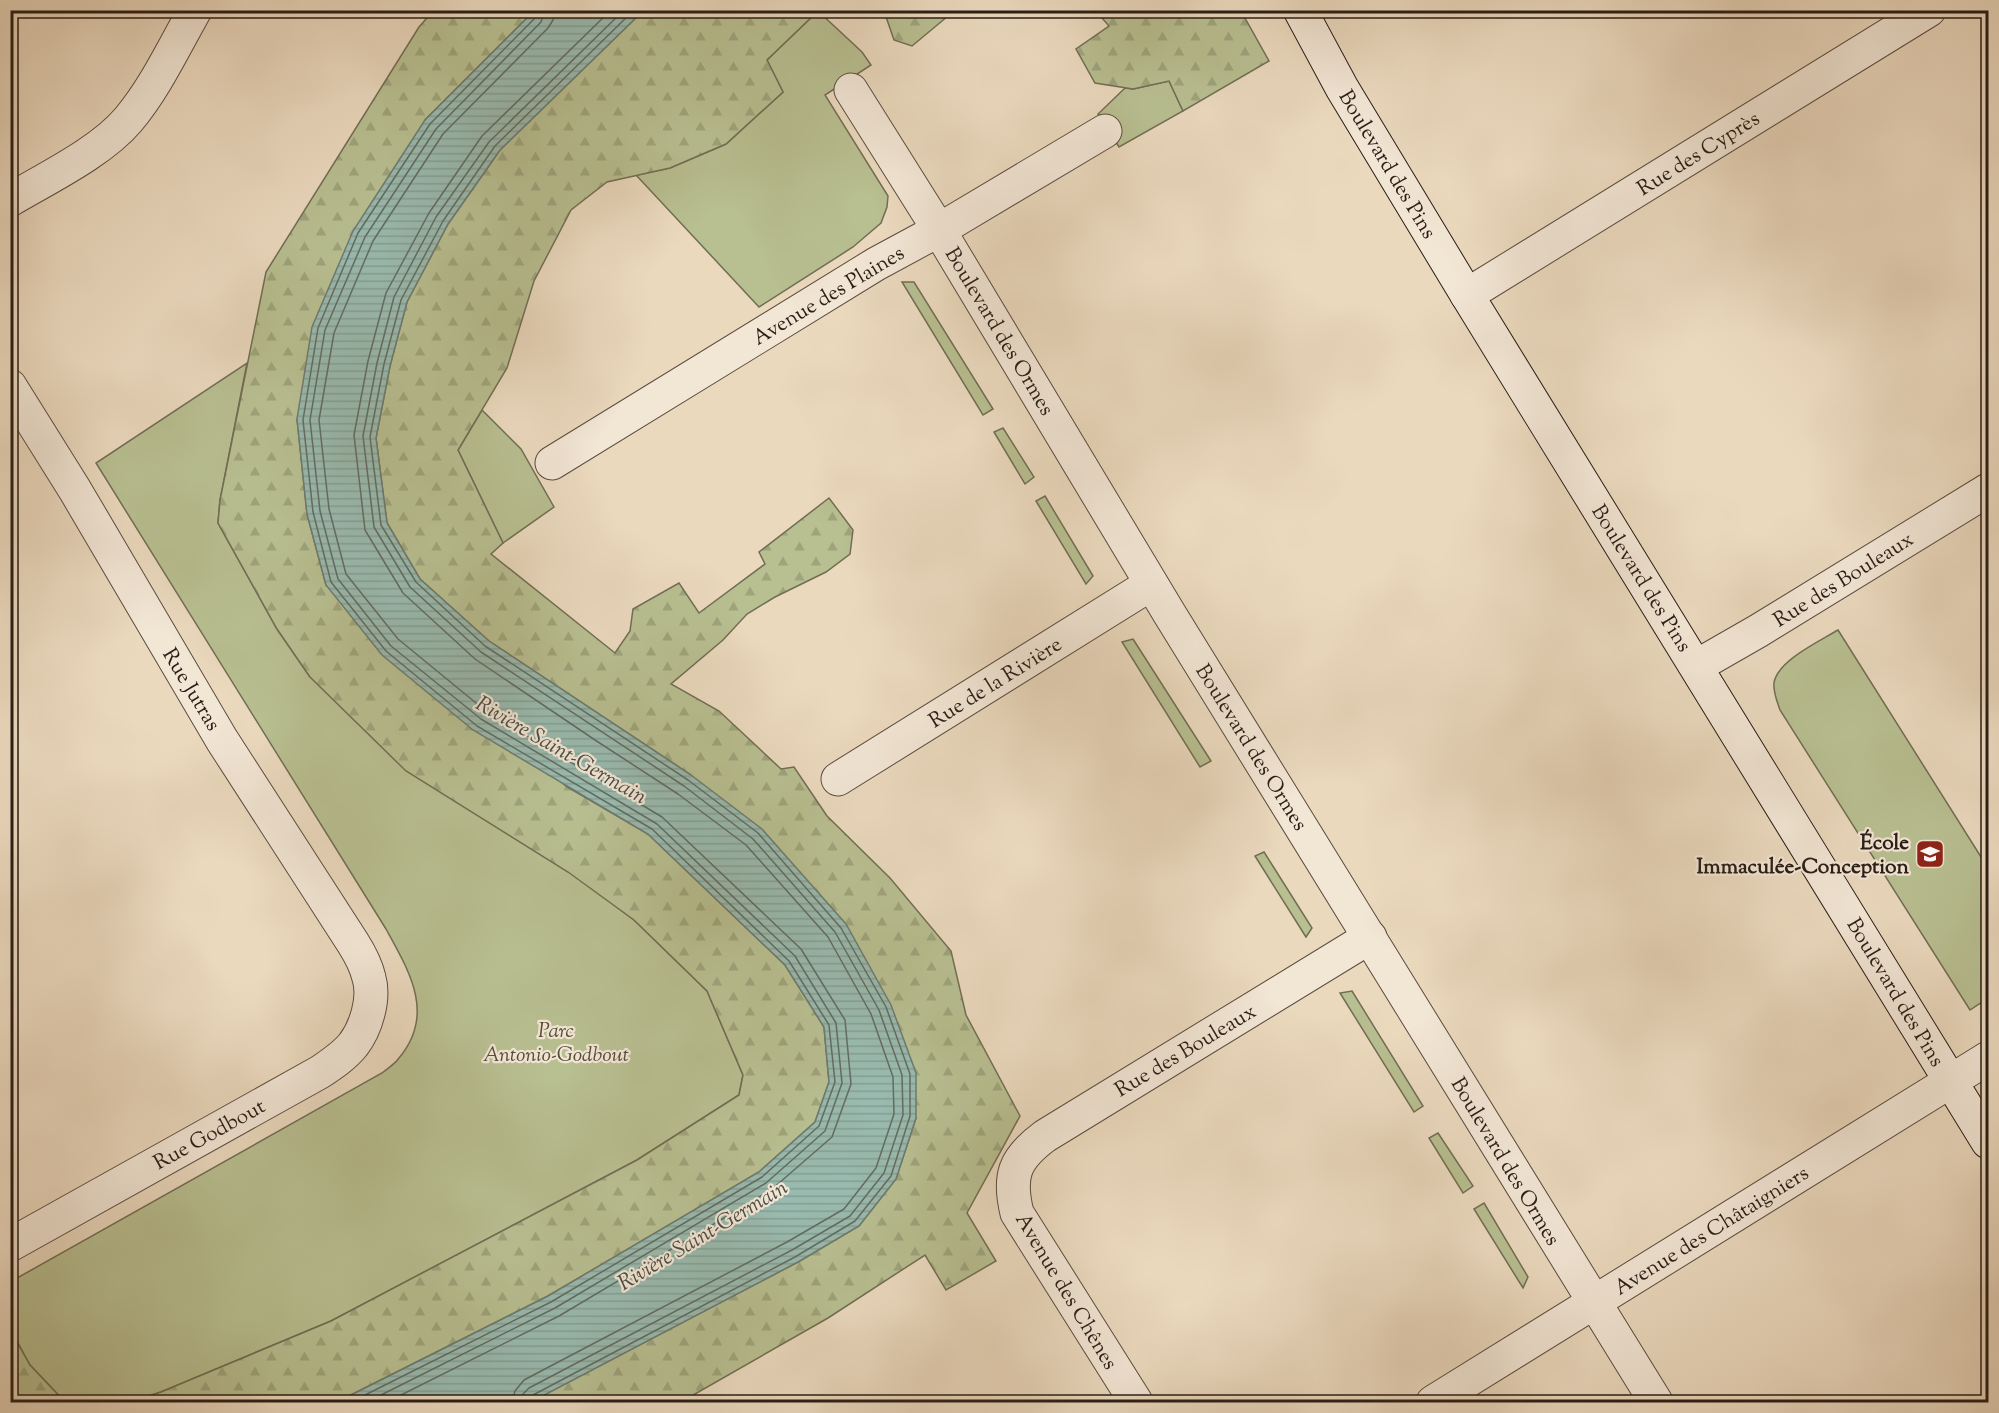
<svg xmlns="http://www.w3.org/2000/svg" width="1999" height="1413" viewBox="0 0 1999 1413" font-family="'Sorts Mill Goudy',serif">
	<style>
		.green { fill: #b8bf91; stroke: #716e54; stroke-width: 1.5 }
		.forest { fill: url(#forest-firs); stroke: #716e54; stroke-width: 1.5 }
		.water { fill: url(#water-rules); stroke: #6d7b71; stroke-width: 1.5 }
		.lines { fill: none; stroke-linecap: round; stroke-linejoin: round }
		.shore { stroke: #626c62; stroke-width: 1.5 }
		.street-casing { stroke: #5a4c40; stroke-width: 35 }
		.secondary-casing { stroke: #2a1d16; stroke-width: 35 }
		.street { stroke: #f2e6d5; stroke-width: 33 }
		.secondary { stroke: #f2e6d5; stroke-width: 33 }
		.labels { text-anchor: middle; stroke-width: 4.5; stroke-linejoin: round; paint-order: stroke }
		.street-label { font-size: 21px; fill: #2a1d16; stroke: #f2e6d5 }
		.poi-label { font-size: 21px; font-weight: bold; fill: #2a1d16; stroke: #f2e6d5; text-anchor: end }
		.park-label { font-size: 21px; font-style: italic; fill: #554e3b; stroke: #f2e6d5 }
		.water-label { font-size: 22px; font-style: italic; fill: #4b4c44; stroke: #f2e6d5 }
	</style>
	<defs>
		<pattern id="forest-firs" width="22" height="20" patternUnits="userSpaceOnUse" patternTransform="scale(1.5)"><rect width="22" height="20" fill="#b8bf91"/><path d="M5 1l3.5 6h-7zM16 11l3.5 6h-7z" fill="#9ea47c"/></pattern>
		<pattern id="water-rules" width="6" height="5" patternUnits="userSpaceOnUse" patternTransform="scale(1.5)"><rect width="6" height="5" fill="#99baae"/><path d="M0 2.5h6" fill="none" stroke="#849f95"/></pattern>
	</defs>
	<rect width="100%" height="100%" fill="#ebd9be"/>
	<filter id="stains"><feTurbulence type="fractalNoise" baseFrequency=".00333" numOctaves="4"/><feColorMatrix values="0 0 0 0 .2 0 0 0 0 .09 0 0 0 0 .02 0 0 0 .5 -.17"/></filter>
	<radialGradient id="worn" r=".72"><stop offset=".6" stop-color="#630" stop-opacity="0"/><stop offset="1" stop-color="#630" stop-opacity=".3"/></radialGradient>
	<g class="green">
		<path d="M818,11l44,41 9,13 -46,30 63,101 -1,11 -6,16 -28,24 -94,60 -123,-132 34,-7 56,-24 57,-52 -16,-32z"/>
		<path d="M1169,81l14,30 -64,36 -21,-33 27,-26 8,1z"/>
		<path d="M902,282h12l79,127 -10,6z"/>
		<path d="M247,363l-27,137 -2,23 59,106 33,48 324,243 73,71 36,84 -4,20 -102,65 -306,161 -170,71 -31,10h-65l-35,-37 -19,-35 -1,-48 372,-209c6,-5 13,-9 17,-15 37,-44 10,-87 -13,-129l-290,-466z"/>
		<path d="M482,410l39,39 33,58 -51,36 -45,-93z"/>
		<path d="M1003,428l31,49 -9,7 -31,-52z"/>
		<path d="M1045,496l48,80 -7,8 -50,-83z"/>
		<path d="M1838,630l150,238v130l-18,12 -190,-300c-3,-9 -7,-18 -6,-27 3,-22 46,-42 64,-53z"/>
		<path d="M1133,639l78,122 -11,6 -78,-125z"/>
		<path d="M1264,852l48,76 -6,9 -51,-81z"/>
		<path d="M1352,991l71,115 -9,6 -74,-119z"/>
		<path d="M1438,1133l35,53 -10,7 -34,-55z"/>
		<path d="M1484,1203l44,74 -5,11 -49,-79z"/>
	</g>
	<g class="forest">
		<path d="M433,11h101l-109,109 -128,299 10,95 19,71 241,202 81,47 137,131 39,62 5,55 -14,40 -56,50 -211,124 -211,106h-207l31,-10 170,-71 306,-161 102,-65 4,-20 -36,-84 -73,-71 -66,-48 -162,-101 -96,-94 -33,-48 -59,-106 2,-23 46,-228 153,-245z"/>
		<path d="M643,11h175l-51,49 16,32 -57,52 -56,24 -63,14 -36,28 -37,71 -27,87 -49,82 45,93 -12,11 124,99 15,-22 3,-22 46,-26 20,30 66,-49 -6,-12 70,-54 24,32 -3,24 -24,18 -51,25 -28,17 -24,26 -52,44 48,27 62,58 13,-2 33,49 63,62 61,73 15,64 54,101 -53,97 29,48 -50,29 -21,-35 -97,63 -147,84h-151l268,-140 61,-36 37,-47 20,-61 -225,-343 -202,-134 -69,-62 -33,-56 -11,-85 14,-72 17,-64 41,-78 52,-74z"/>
		<path d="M884,11v-1l70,1 -42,35 -18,-6z"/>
		<path d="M1096,11h145l28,50 -86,50 -14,-30 -36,8 -38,-6 -19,-34 33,-23z"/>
		<path d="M10,1330l20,35 35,37h-54z"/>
	</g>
	<path class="water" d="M534,11h109l-143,139 -52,74 -41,78 -17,64 -14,72 11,85 33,56 69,62 202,134 71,54 84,95 45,81 25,68v45l-20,61 -37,47 -61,36 -265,139 -196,1 211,-106 211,-124 56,-50 14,-40 -5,-55 -39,-62 -137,-131 -175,-104 -91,-75 -56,-70 -19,-71 -10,-95 15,-92 41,-96 72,-111z"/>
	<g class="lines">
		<g class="shore">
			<path d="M351,1402l200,-100 211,-125 57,-51 16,-44 -6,-57 -40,-64 -137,-132 -175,-103 -91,-75 -55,-69 -18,-70 -10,-92 15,-92 40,-95 72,-109 106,-107 2,-7"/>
			<path d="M367,1402l188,-94 211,-125 59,-52 17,-48 -6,-60 -41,-67 -138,-132 -176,-105 -90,-73 -53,-67 -18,-68 -10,-91 15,-90 40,-93 71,-108 105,-107 4,-12"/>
			<path d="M387,1402l172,-86 212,-126 61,-53 19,-53 -6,-64 -44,-71 -139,-132 -175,-105 -89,-73 -52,-65 -17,-65 -10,-89 15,-87 39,-92 70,-107 105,-106 5,-8 1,-10"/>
			<path d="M512,1402l3,-11 9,-11 263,-138 57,-33 32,-41 18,-54 -1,-37 -22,-63 -43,-77 -82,-92 -68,-51 -83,-54 -120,-81 -72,-66 -38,-63 -11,-95 14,-74 18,-68 43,-80 53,-77 129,-126"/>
			<path d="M521,1402l2,-8 6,-6 263,-138 58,-34 34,-43 19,-58 -1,-40 -23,-65 -44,-78 -82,-93 -69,-53 -203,-134 -71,-65 -36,-60 -11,-91 14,-73 17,-66 42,-80 53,-75 135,-132"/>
			<path d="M529,1402l4,-7 262,-138 60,-36 36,-45 19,-60v-42l-24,-67 -45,-79 -83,-95 -70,-53 -203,-134 -69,-64 -35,-57 -11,-88 14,-73 17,-64 42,-79 52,-75 139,-136"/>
		</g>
		<g class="street-casing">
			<g id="street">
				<path d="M851,90l88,140 230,383 487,789"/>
				<path d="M10,200c37,-22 91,-48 118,-80 27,-32 46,-73 67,-110"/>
				<path d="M1467,295l462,-285"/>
				<path d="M10,386l65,104 147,250 131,203c7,11 13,22 16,35 6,21 -3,50 -16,67 -9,11 -21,19 -33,27l-310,173"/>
				<path d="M552,463l324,-199 63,-34 166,-99"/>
				<path d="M1697,666l61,-35 230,-141"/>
				<path d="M838,779l313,-195"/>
				<path d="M1136,1402l-119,-189c-9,-37 -3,-54 28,-77l325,-199"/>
				<path d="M1433,1402l555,-344"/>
			</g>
		</g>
		<g class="secondary-casing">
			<path id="secondary" d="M1300,10l42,78 125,207 521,847"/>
		</g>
		<use href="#street" class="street"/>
		<use href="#secondary" class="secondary"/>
	</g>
	<defs>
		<g id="school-square" transform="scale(1.5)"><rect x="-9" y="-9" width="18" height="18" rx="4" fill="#8f2418" stroke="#f2e6d5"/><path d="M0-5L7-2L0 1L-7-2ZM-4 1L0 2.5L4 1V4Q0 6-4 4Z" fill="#fff"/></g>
	</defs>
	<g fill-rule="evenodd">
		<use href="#school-square" x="1930" y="854"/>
	</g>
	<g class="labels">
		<g class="street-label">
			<text transform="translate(1698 153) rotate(-32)" y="7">Rue des Cyprès</text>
			<text transform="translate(1388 164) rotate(59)" y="7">Boulevard des Pins</text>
			<text transform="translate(828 295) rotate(-31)" y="7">Avenue des Plaines</text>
			<text transform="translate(1000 331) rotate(59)" y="7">Boulevard des Ormes</text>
			<text transform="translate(1642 578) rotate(58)" y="7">Boulevard des Pins</text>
			<text transform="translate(1843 579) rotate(-32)" y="7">Rue des Bouleaux</text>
			<text transform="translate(995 682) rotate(-32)" y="7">Rue de la Rivière</text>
			<text transform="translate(192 689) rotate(59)" y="7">Rue Jutras</text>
			<text transform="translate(1252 747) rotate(58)" y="7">Boulevard des Ormes</text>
			<text transform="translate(1896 992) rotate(59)" y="7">Boulevard des Pins</text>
			<text transform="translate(1185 1050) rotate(-31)" y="7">Rue des Bouleaux</text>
			<text transform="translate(209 1134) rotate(-29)" y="7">Rue Godbout</text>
			<text transform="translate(1506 1161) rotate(59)" y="7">Boulevard des Ormes</text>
			<text transform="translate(1711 1230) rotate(-32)" y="7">Avenue des Châtaigniers</text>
			<text transform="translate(1067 1291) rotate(59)" y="7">Avenue des Chênes</text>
		</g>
		<g class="poi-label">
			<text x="1909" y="849">École<tspan x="1909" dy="24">Immaculée-Conception</tspan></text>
		</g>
		<g class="park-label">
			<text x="556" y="1037">Parc<tspan x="556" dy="24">Antonio-Godbout</tspan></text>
		</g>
		<g class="water-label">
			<text transform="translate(562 749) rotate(30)" y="8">Rivière Saint-Germain</text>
			<text transform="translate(702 1234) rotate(-31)" y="8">Rivière Saint-Germain</text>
		</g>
	</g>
	<rect width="1999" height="1413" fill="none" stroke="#ebd9be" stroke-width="36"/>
	<rect x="12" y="12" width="1975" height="1389" fill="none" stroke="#2a1d16" stroke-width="3"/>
	<rect x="18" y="18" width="1963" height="1377" fill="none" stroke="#2a1d16" stroke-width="1.5"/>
	<rect width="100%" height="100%" filter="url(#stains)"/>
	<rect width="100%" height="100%" fill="url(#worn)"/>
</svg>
